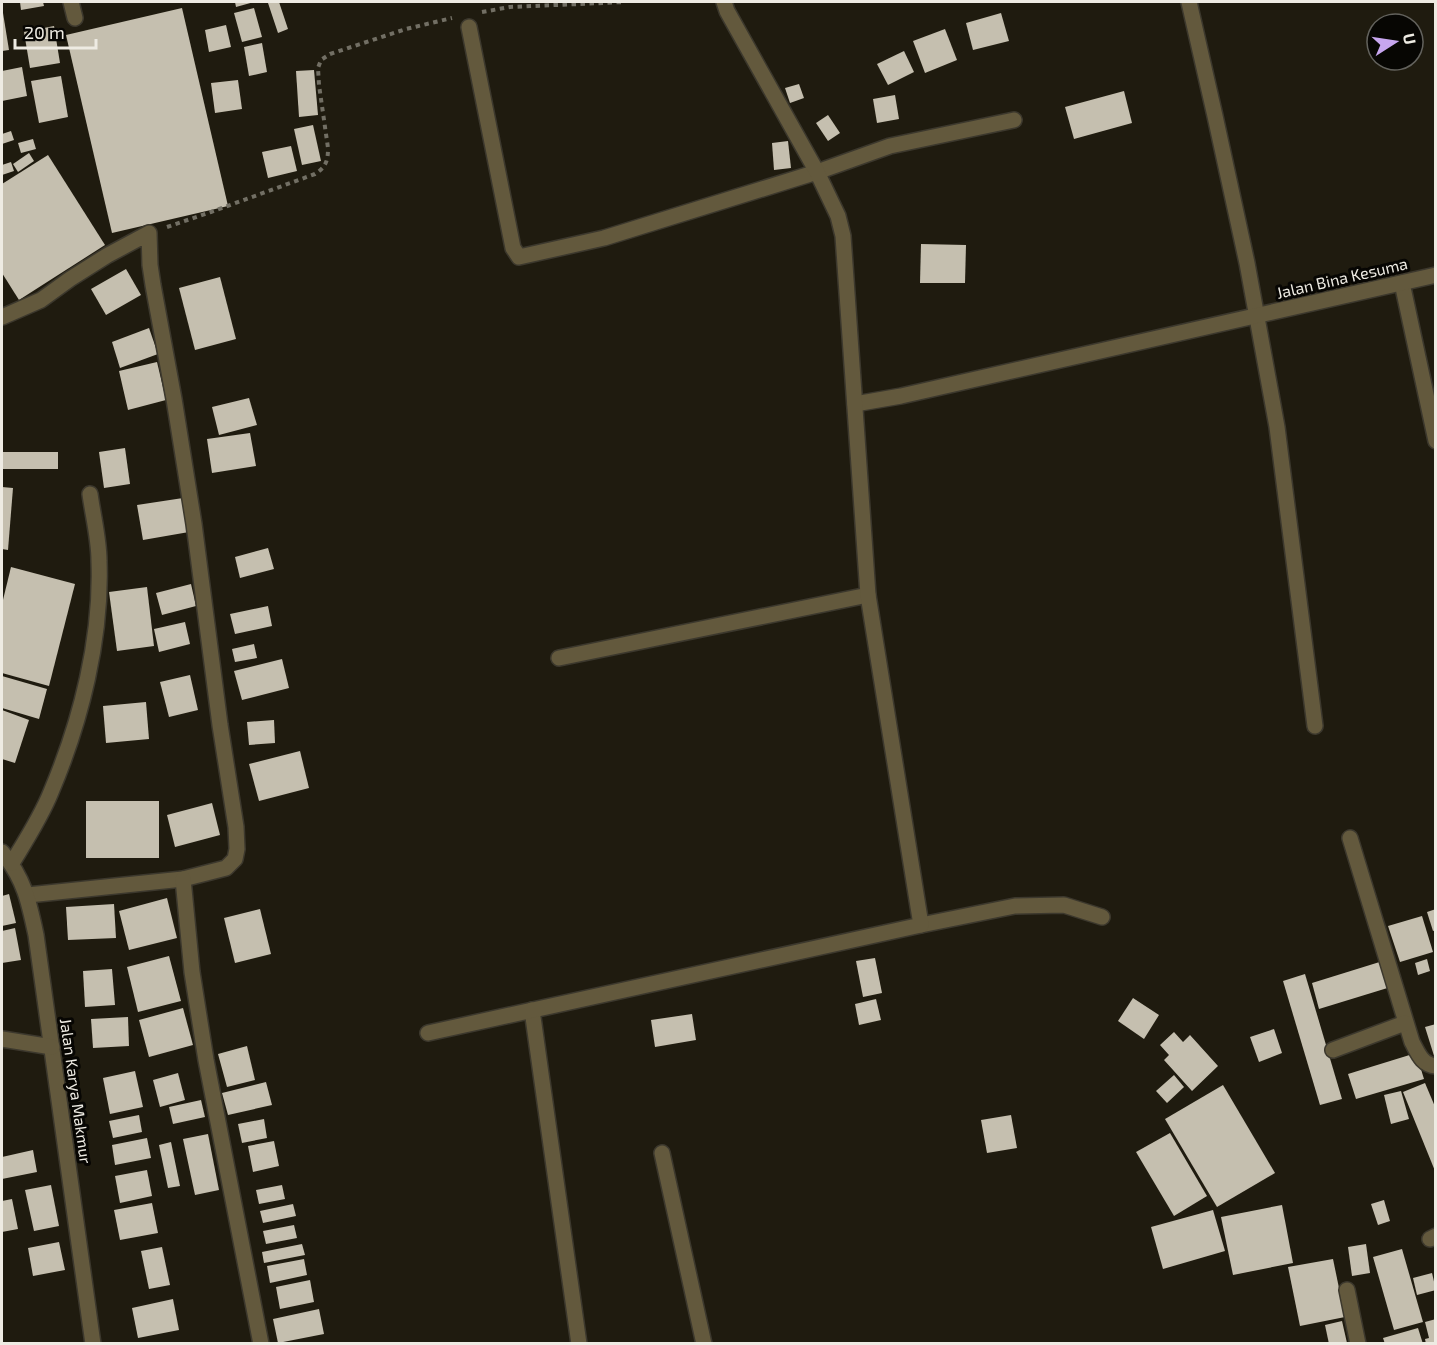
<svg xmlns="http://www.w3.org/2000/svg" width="1437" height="1345" viewBox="0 0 1437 1345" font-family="'Exo 2',sans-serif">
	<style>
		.building { fill: #c5bfaf }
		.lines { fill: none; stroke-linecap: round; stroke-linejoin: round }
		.minor-casing { stroke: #3c382d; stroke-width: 18 }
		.path { stroke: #726f64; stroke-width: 4; stroke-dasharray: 4.5 4.5; stroke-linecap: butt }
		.minor { stroke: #63593d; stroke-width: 15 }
		.labels { text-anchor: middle; stroke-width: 6; stroke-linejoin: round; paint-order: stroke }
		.street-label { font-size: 16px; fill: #eeebe3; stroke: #070603 }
	</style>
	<rect width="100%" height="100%" fill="#1f1b0f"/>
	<g class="building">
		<path d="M20,2h23l1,4 -23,4z"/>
		<path d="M235,2h19l-18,5z"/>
		<path d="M272,2h7l9,27 -10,4 -10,-30z"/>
		<path d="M182,8l46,198 -116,27 -46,-198z"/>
		<path d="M254,8l8,29 -20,5 -8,-29z"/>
		<path d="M2,13h1l6,37 -7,1z"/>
		<path d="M1001,13l8,28 -36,9 -7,-27z"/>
		<path d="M226,25l5,22 -22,5 -4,-22z"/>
		<path d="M54,26l6,37 -30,5 -6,-36z"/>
		<path d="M945,29l12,31 -32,13 -12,-32z"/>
		<path d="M262,43l5,29 -18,4 -5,-29z"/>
		<path d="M904,51l10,21 -26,13 -11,-21z"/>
		<path d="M22,67l5,29 -25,5v-30z"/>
		<path d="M314,70l4,45 -19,2 -3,-46z"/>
		<path d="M61,76l7,41 -29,6 -8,-42z"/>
		<path d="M238,80l4,29 -27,4 -4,-30z"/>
		<path d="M799,84l5,14 -14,5 -5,-15z"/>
		<path d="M1124,91l8,32 -58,16 -9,-32z"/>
		<path d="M895,95l4,24 -22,4 -4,-24z"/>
		<path d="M828,115l12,18 -12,8 -12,-18z"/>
		<path d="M313,125l8,36 -19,4 -8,-36z"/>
		<path d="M11,131l3,9 -12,4v-10z"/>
		<path d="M33,139l3,10 -15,4 -3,-10z"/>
		<path d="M788,141l3,27 -17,2 -2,-27z"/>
		<path d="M291,146l6,25 -29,7 -6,-26z"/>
		<path d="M29,153l5,8 -16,11 -5,-8z"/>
		<path d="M48,155l57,90 -86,55 -17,-27v-89z"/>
		<path d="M11,162l3,9 -12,4v-10z"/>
		<path d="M921,244l45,1 -1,38h-45z"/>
		<path d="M126,269l15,26 -35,20 -15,-26z"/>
		<path d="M220,277l16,62 -41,11 -16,-62z"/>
		<path d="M149,328l9,26 -38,14 -8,-26z"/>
		<path d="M157,362l9,38 -38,10 -9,-39z"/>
		<path d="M249,398l8,27 -38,10 -7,-28z"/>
		<path d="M250,433l6,33 -44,7 -5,-34z"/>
		<path d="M125,448l5,36 -26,4 -5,-36z"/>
		<rect x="2" y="452" width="56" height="17"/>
		<path d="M2,487l11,1 -5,62 -6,-1z"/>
		<path d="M183,498l6,34 -46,8 -6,-35z"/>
		<path d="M268,548l6,21 -34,9 -5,-21z"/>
		<path d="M11,567l64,17 -26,102 -47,-13v-69z"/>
		<path d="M191,584l5,22 -34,9 -6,-22z"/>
		<path d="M147,587l7,59 -37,5 -8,-59z"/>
		<path d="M268,606l4,20 -37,8 -5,-20z"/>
		<path d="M185,622l5,22 -31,8 -5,-23z"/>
		<path d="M254,644l3,14 -22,4 -3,-13z"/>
		<path d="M282,659l7,29 -47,12 -8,-29z"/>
		<path d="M190,675l8,35 -29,7 -9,-35z"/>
		<path d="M2,676l45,13 -8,30 -37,-11z"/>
		<path d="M146,702l3,37 -43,4 -3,-37z"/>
		<path d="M2,710l27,10 -14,43 -13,-4z"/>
		<path d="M274,720l1,23 -26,2 -2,-23z"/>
		<path d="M300,751l9,37 -50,13 -10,-37z"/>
		<rect x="86" y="801" width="73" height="57"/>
		<path d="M212,803l8,32 -45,12 -8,-32z"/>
		<path d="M9,894l7,29 -14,3v-30z"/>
		<path d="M167,898l10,40 -48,12 -10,-39z"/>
		<path d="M114,904l2,34 -48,2 -2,-33z"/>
		<path d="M260,909l11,45 -36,9 -11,-45z"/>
		<path d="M1436,909v21l-3,1 -6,-19z"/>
		<path d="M1422,916l11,36 -33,10 -12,-36z"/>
		<path d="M15,928l6,32 -19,3v-32z"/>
		<path d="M169,956l12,45 -43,11 -11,-45z"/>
		<path d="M875,958l7,35 -19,4 -7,-36z"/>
		<path d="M1427,959l3,12 -12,4 -3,-12z"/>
		<path d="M1386,960l8,26 -75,23 -7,-26z"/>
		<path d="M112,969l3,36 -30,2 -2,-36z"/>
		<path d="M1305,974l37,125 -22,6 -37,-124z"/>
		<path d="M1133,998l26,17 -15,24 -26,-18z"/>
		<path d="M876,999l5,21 -22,5 -4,-21z"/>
		<path d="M183,1008l10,37 -44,12 -10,-37z"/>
		<path d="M692,1014l4,26 -41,7 -4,-27z"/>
		<path d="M128,1017l1,29 -36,2 -2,-29z"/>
		<path d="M1436,1024v35h-1l-10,-32z"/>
		<path d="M1274,1029l8,24 -23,9 -9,-25z"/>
		<path d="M1174,1032l9,10 7,-7 28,31 -26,25 -28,-31 5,-5 -9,-10z"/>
		<path d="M247,1046l8,34 -28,7 -9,-33z"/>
		<path d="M1416,1053l8,26 -68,20 -8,-25z"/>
		<path d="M135,1071l8,36 -33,7 -7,-36z"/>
		<path d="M178,1073l7,27 -25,7 -7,-27z"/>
		<path d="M1174,1075l10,12 -17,16 -11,-12z"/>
		<path d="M266,1082l6,23 -44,10 -6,-22z"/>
		<path d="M1425,1083l11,26 -1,62 -32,-79z"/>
		<path d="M1223,1085l52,88 -58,34 -52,-88z"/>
		<path d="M1401,1091l8,28 -18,5 -7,-29z"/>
		<path d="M201,1100l4,17 -32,7 -4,-17z"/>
		<path d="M139,1115l3,17 -29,6 -4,-17z"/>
		<path d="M1011,1115l6,33 -30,5 -6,-33z"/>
		<path d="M264,1119l3,19 -25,5 -4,-19z"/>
		<path d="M1170,1133l37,63 -33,20 -38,-64z"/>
		<path d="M208,1134l11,56 -24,5 -12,-56z"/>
		<path d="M147,1138l4,20 -36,7 -3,-20z"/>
		<path d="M274,1141l5,25 -26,6 -5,-26z"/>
		<path d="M171,1142l9,44 -12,2 -9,-43z"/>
		<path d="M33,1150l4,22 -35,7v-22z"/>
		<path d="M147,1170l5,26 -32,7 -5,-27z"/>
		<path d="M51,1185l8,41 -25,5 -9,-41z"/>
		<path d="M282,1185l3,14 -26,5 -3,-14z"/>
		<path d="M12,1199l6,30 -16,3v-31z"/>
		<path d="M1384,1200l6,21 -12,4 -7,-21z"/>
		<path d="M152,1203l6,30 -38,7 -6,-30z"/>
		<path d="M293,1204l3,12 -33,7 -3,-12z"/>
		<path d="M1282,1205l11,58 -60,12 -12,-58z"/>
		<path d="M1213,1210l12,41 -62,18 -12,-42z"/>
		<path d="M294,1225l3,13 -31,6 -3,-13z"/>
		<path d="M59,1242l6,28 -32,6 -5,-28z"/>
		<path d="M302,1244l3,11 -41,8 -2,-11z"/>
		<path d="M1366,1244l4,29 -18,3 -4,-29z"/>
		<path d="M162,1247l8,38 -21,4 -8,-38z"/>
		<path d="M1402,1249l21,73 -29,8 -21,-73z"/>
		<path d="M304,1259l3,16 -37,8 -3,-17z"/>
		<path d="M1333,1259l12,58 -45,9 -12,-59z"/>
		<path d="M1432,1273l4,17 -19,5 -4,-17z"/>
		<path d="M310,1280l4,22 -34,7 -4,-22z"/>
		<path d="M173,1299l6,31 -41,8 -6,-30z"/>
		<path d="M319,1309l5,25 -46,9 -5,-24z"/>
		<path d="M1436,1319v25h-10l-1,-5 4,-1 -4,-16z"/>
		<path d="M1342,1321l5,22 -18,1 -4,-19z"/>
		<path d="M1418,1328l5,16h-38l-2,-6z"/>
	</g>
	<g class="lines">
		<g class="minor-casing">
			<g id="minor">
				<path d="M71,2l4,16"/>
				<path d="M1189,2l26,114 32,147 30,164 38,299"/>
				<path d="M469,27l44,221 6,9 85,-19 213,-66 73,-26 124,-26"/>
				<path d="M1402,283l34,158"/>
				<path d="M2,317l39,-17 29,-21 38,-24 41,-22 1,32 3,20 21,114 20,125 26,201 16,102 1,22 -2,10 -9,9 -43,11 -155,16"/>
				<path d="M855,404l46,-8 535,-121"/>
				<path d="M559,658l309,-63"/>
				<path d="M1350,838l62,204c6,11 10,23 24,24"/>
				<path d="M2,852c22,26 27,50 34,83l57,409"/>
				<path d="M12,863c14,-23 29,-46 39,-71 30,-71 51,-154 48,-231 0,-22 -6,-45 -9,-67"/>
				<path d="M183,879l9,93 14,88 55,284"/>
				<path d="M921,925l94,-19 49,-1 38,12"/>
				<path d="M532,1010l47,334"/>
				<path d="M428,1033l493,-108 -53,-330 -25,-359 -5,-20 -21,-44 -90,-161 -3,-9"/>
				<path d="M2,1039l50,8"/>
				<path d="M1333,1050l72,-27"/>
				<path d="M662,1153l42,191"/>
				<path d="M1430,1239l6,-3"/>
				<path d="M1347,1290l11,54"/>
			</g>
		</g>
		<g class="path">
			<path d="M482,12l28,-5 115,-5"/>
			<path d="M167,227l44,-15 104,-38c11,-7 13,-13 13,-26l-9,-63 -1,-17 3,-8 9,-6 76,-25 46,-11"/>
		</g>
		<use href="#minor" class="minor"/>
	</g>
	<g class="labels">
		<g class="street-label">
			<text transform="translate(1342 278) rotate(-13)" y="6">Jalan Bina Kesuma</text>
			<text transform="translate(76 1091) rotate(82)" y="6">Jalan Karya Makmur</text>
		</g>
	</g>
	<rect width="1437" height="1345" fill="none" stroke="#eeebe3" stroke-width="6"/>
	<g transform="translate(1395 42) rotate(78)"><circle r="28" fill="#070603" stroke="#63625d" stroke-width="1.5"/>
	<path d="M0-4.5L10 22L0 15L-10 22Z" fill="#c7a6ef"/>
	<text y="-9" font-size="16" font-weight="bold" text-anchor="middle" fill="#eeebe3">U</text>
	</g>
	<path d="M15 39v9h81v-9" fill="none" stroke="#eeebe3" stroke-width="3"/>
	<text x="24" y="39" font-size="18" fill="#eeebe3" stroke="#070603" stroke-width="4.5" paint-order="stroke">20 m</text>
</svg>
